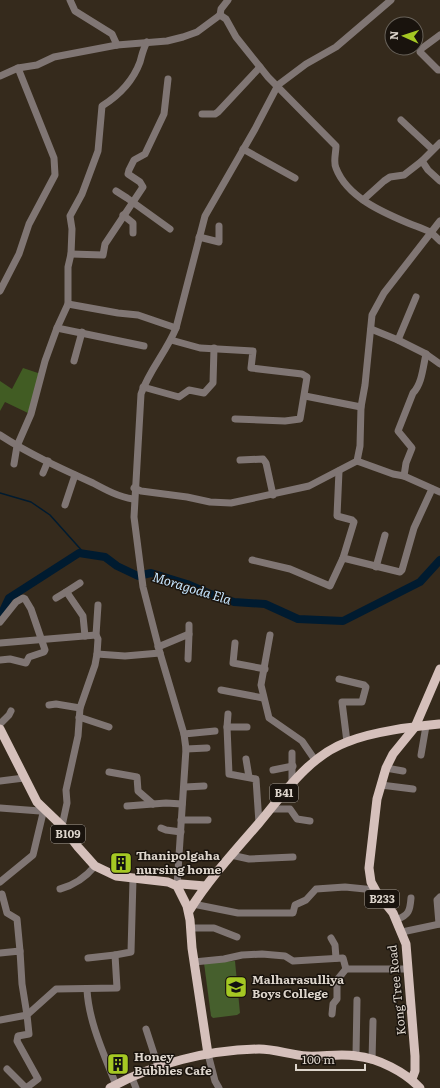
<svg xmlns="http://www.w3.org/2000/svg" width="440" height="1088" viewBox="0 0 440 1088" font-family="Literata,serif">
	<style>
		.green { fill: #465f2d }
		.forest { fill: #415c23 }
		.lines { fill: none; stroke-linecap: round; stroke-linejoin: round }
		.stream { stroke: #001b30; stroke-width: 1.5 }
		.river { stroke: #001b30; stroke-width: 8 }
		.minor { stroke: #807674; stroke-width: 7 }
		.major { stroke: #d5c0bb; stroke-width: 9 }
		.labels { text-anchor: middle; stroke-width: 3; stroke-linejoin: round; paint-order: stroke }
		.shield { fill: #19130d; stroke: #a29b93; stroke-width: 1 }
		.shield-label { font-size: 11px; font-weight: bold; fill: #ddd5cc }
		.poi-label { font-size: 12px; font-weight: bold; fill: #ddd5cc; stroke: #19130d; text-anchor: start }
		.street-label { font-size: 12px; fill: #ddd5cc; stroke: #19130d }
		.water-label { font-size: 13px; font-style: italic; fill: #c6e5fe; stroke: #19130d }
	</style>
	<rect width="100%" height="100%" fill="#352a1c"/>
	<path class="green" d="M235,961l5,52 -3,2 -24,3 -2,-2 -7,-53z"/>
	<path class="forest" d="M23,368l18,6 -13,39 -23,-11 -5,9v-30l12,8z"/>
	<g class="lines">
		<path class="stream" d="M0,493l31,9 19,13 34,38"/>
		<path class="river" d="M0,617l9,-19 70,-45 26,4 12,9 21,10 13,-3 36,11 21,9 26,9 31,2 33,15 45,2 77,-39 20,-22"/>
		<g class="minor">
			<path d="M70,0l5,11 37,23 5,11"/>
			<path d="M220,15l1,-6 7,-9"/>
			<path d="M440,35l-19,14 -1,3 18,18h2"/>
			<path d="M0,76l18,-8 19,-3 17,-8 63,-12 50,-4 16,-4 14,-5 23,-17 6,4 10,18 32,40 68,69c0,7 -3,16 0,22 11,29 46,44 72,55 15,6 21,6 32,18"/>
			<path d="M202,114h13l3,-2 42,-45"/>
			<path d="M401,120l31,29"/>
			<path d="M243,149l52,29"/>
			<path d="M422,161l6,9 12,11"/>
			<path d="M116,191l11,7 43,31"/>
			<path d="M363,200l21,-19 6,-4 14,-2 18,-14 18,-18"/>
			<path d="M123,215l10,8v10"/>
			<path d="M199,237l20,5v-16"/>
			<path d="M71,254l32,1 2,-11 38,-57 -3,-5 -12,-8 1,-4 5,-10 11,-6 19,-40 4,-35"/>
			<path d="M0,291l19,-37 10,-30 26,-49 -1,-17 -36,-90"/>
			<path d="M68,304l50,9 20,2 38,13"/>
			<path d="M57,328l87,18"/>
			<path d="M371,329l27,11 28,14 14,10"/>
			<path d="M171,340l29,8 53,3 -2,17 51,6 5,3 -7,42 -15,2 -50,-2"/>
			<path d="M398,340l18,-43"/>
			<path d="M74,361l8,-29"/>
			<path d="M143,387l36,10 10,-7 15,3 9,-10 1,-35"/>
			<path d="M305,396l56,11"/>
			<path d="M0,435c29,19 62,34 93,48 13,7 26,14 40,16"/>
			<path d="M240,460l23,-1 3,4 7,32"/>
			<path d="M357,461l36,13 11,2 36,16"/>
			<path d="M14,464l3,-18 14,-32 14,-53 12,-33 11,-24v-37l3,-13 1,-25 -2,-13 12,-22 16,-43 4,-45c16,-10 31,-25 38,-44 2,-7 3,-13 7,-20"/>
			<path d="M43,473l5,-12"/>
			<path d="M404,476l2,-13 6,-15 -14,-17 15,-38c9,-9 10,-26 13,-39"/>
			<path d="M134,488l7,3 46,6 23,5 21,1 78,-17 48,-25 3,-15 1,-39 4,-22 7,-70 12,-22 56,-72"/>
			<path d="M65,505l10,-30"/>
			<path d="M343,558l57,14 2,-2 12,-42 18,-39"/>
			<path d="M252,560l38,9 40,17 13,-28 11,-36 -2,-2 -15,-4 2,-45"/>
			<path d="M376,567l9,-32"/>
			<path d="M66,592l14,-9"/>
			<path d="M56,598l10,-6 2,2 15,22 2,20"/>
			<path d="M0,622l16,-20 7,-4 2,1 6,10 14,41 -1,2 -15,5 -3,6 -16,-4 -10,1"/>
			<path d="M189,634v-9"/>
			<path d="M96,635l2,-30"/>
			<path d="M270,635l-9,50 8,33 33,23 13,19"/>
			<path d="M0,643l96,-8 2,4 -1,15 28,2 35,-3"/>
			<path d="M235,643l-2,20 32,6"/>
			<path d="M158,647l31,-13 -1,25"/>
			<path d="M339,679l25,6 2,2 -4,15h-20l5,40"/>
			<path d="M221,690l42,8"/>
			<path d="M49,705l7,-1 24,4"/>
			<path d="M228,714l-1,13 2,47 27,5 3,44"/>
			<path d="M79,717l30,10"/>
			<path d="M0,724l9,-9 2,-4"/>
			<path d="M227,727h20"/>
			<path d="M184,734l31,-3"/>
			<path d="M186,749l21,-1"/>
			<path d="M292,753v30"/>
			<path d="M421,755l5,-29"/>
			<path d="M246,759l3,18"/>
			<path d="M386,768l17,3"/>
			<path d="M273,770l20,-4"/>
			<path d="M109,772l28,5 1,14 15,13"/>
			<path d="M0,781l24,-3"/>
			<path d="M381,785l32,4"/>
			<path d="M185,787l19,-1"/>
			<path d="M127,806l39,-3 16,1"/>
			<path d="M0,808l40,3 4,-2"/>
			<path d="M270,809h20l7,10 13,2"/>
			<path d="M181,820h27"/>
			<path d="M62,826l5,-23 -1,-13 12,-54 2,-28 15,-43 2,-11"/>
			<path d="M161,828l5,2 15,2"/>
			<path d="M231,855l18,4 44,-2"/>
			<path d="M0,882l33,-27 11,-46"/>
			<path d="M177,886l9,-137 -2,-15 -24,-81 -17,-66 -9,-70 7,-123c8,-24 26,-43 35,-66l29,-112 50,-87 23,-44 28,-21 30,-17 55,-47"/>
			<path d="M60,889c15,-4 25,-11 35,-23"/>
			<path d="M2,894l5,19 10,6 3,32"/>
			<path d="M193,904l45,9h55l2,-8 11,-5 10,-11 29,-2 30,3"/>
			<path d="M396,920c13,-5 14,-9 15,-22"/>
			<path d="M439,924l-2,-24 3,-3"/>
			<path d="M191,928h23l23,9"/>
			<path d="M402,932l38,-8"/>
			<path d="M331,938l4,7 1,13"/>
			<path d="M0,953l20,-2 2,33 5,31 -27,5"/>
			<path d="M88,958l27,-3"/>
			<path d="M194,962l30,-3 18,-4 20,-1 23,2 8,5 50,-3 3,11"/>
			<path d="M87,990c2,33 17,64 29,95"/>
			<path d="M332,1014l1,-10 4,-5v-19l9,-11h62"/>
			<path d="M146,1029l12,37"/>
			<path d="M208,1054l7,27 4,7"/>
			<path d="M356,1055l1,-55"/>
			<path d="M372,1060l1,-39"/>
			<path d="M7,1069l19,19"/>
			<path d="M132,1078l4,10"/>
			<path d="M26,1088l12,-9 -21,-38 1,-5 11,-2 -2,-19 29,-26 61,-1 -2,-33 16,-3 2,-73"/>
		</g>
		<g class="major">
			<path d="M0,729l37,73 25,24 16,21 17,19 21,10 52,6 9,4 10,20 3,14 2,28 16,106"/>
			<path d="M177,886l4,-2 24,2"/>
			<path d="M189,911c20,-32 45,-59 70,-88 25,-30 50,-67 88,-81 27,-11 65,-15 93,-18"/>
			<path d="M412,1079l3,-8v-15l-9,-112 -13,-31 -16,-20 -6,-11 -2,-14 8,-69 9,-31 7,-14 22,-27 25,-58"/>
			<path d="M110,1088c44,-25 99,-38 149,-39 16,0 32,6 48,7 16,1 33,-3 49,0 22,2 49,16 64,32"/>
		</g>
	</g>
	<defs>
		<g id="building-square" transform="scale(1.15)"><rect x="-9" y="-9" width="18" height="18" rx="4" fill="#a5c823" stroke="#19130d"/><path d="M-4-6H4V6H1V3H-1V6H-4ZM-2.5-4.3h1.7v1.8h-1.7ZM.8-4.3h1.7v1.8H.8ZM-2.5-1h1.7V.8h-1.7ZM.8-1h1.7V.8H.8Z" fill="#111"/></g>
		<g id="school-square" transform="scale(1.15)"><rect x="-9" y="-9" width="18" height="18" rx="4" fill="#a5c823" stroke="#19130d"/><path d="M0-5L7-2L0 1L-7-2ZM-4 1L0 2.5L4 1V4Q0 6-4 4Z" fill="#111"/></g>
	</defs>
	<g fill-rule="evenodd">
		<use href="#building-square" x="121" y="863"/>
		<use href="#school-square" x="236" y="987"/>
		<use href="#building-square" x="118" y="1064"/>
	</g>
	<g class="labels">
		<g class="shield">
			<rect x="270" y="784" width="28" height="18" rx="3"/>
			<rect x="51" y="825" width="34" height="18" rx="3"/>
			<rect x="365" y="890" width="34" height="18" rx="3"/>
		</g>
		<g class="shield-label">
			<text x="284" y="797">B41</text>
			<text x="68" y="838">B109</text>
			<text x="382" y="903">B233</text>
		</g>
		<g class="poi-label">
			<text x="136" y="860">Thanipolgaha<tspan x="136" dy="14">nursing home</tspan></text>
			<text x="252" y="984">Malharasulliya<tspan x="252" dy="14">Boys College</tspan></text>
			<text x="134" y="1061">Honey<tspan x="134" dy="14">Bubbles Cafe</tspan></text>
		</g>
		<g class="street-label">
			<text transform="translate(397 990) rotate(-96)" y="4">Kong Tree Road</text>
		</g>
		<g class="water-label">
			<text transform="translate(192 588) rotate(17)" y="5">Moragoda Ela</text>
		</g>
	</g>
	<g transform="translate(404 36) rotate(273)"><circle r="19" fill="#19130d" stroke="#676159"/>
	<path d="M0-3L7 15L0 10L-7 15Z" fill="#a5c823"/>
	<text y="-6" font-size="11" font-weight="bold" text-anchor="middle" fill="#ddd5cc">N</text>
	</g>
	<path d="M296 1064v6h69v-6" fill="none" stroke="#ddd5cc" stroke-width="2"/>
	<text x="302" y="1064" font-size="12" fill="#ddd5cc" stroke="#19130d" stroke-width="3" paint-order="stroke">100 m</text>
</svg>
